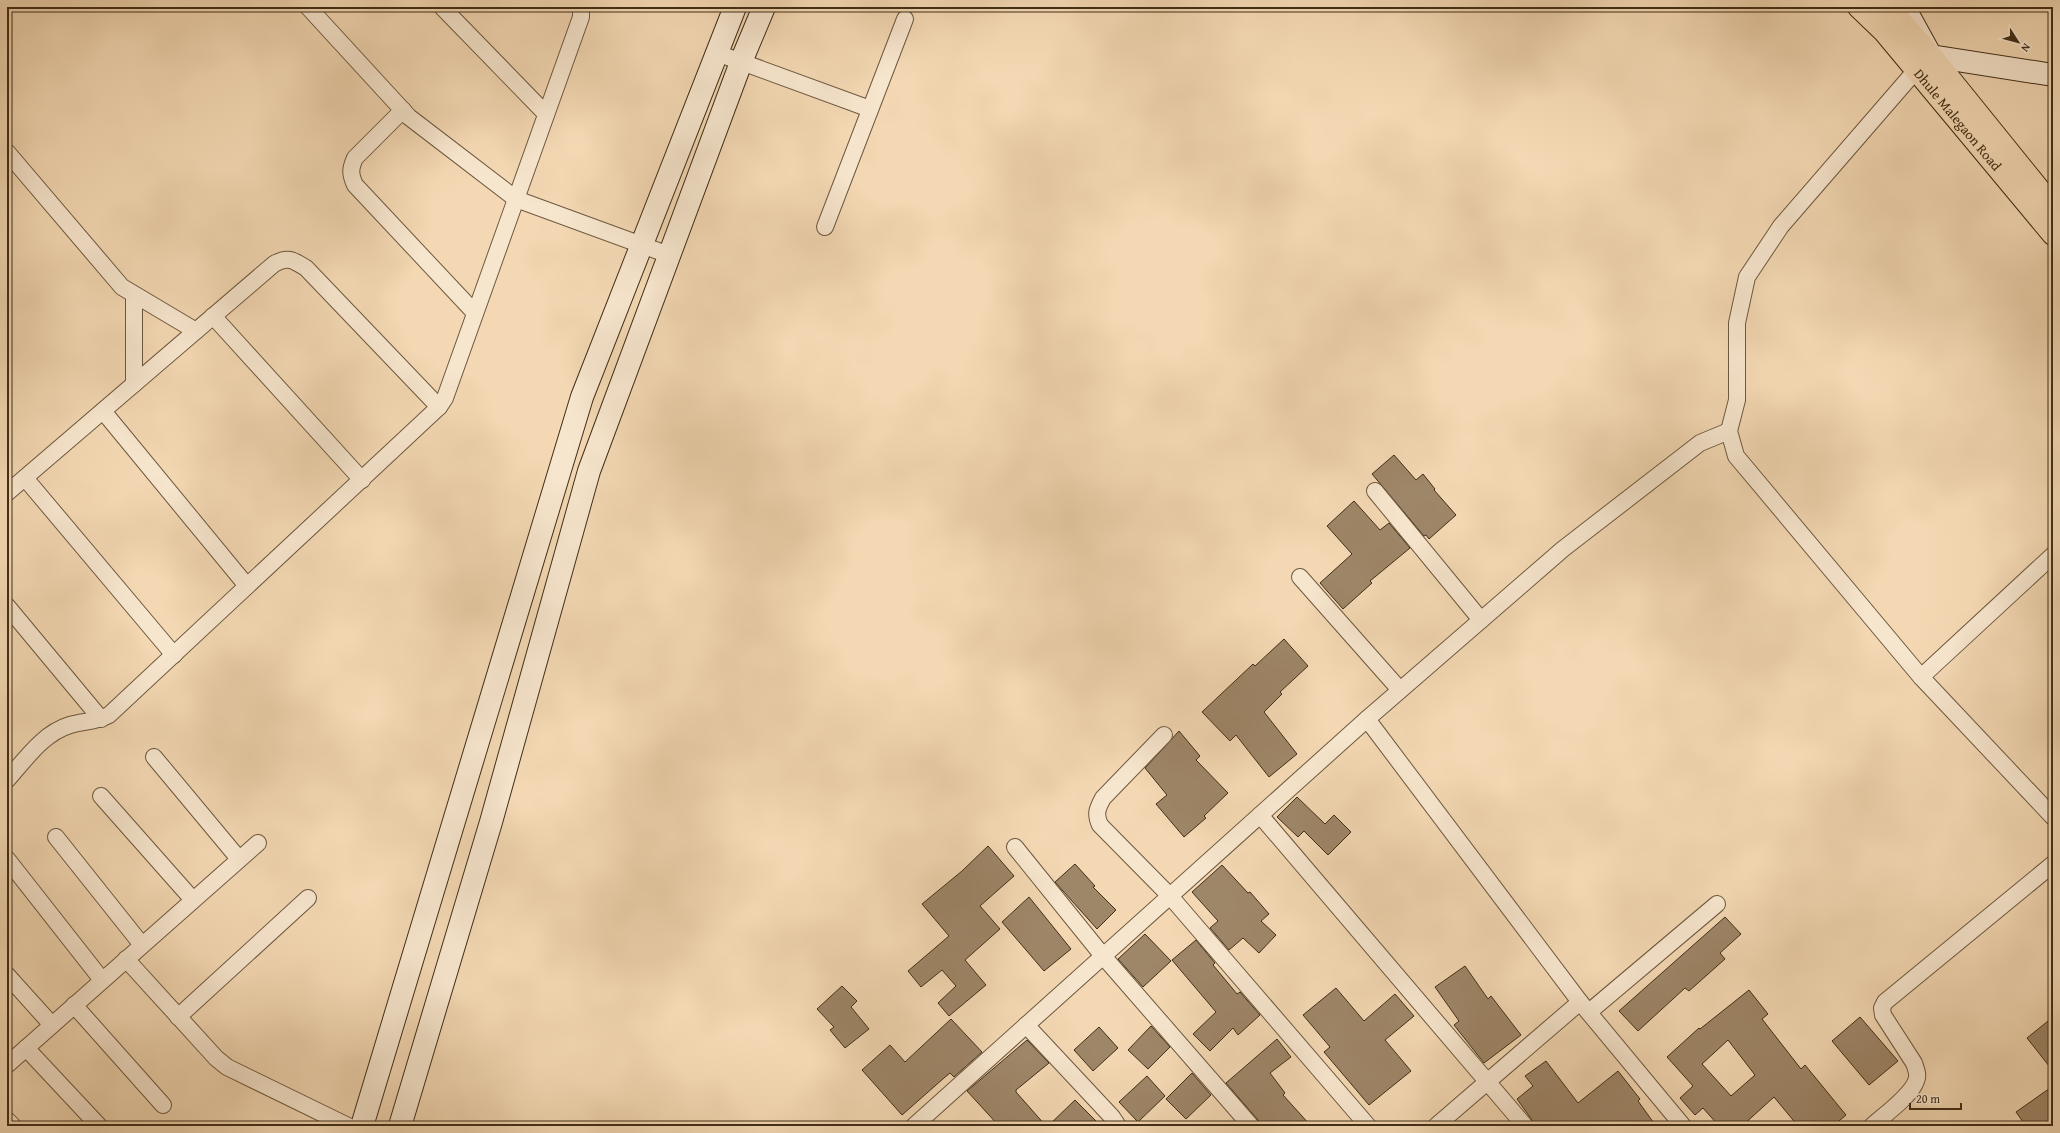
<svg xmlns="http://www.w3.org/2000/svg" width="2060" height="1133" viewBox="0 0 2060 1133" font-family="'Gentium Book Plus',serif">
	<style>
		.building { fill: #9e8668; stroke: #412e17; fill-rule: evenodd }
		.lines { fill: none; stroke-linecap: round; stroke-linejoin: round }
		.street-casing { stroke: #6e583e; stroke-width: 18 }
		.secondary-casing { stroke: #412e17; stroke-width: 24 }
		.primary-casing { stroke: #412e17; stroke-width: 24 }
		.street { stroke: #f7e6ce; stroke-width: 16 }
		.secondary { stroke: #f7e6ce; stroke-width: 22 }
		.primary { stroke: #f3d8b3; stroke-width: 22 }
		.labels { text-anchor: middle; stroke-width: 3.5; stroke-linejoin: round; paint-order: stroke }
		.street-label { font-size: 14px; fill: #412e17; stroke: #f7e6ce }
	</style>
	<rect width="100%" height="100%" fill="#f3d8b3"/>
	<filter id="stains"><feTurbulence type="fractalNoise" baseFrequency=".005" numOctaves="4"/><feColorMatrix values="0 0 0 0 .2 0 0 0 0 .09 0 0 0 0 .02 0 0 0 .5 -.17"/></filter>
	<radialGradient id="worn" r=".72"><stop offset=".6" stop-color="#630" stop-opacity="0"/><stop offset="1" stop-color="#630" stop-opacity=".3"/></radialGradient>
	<g class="building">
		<path d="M1394,455l22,25 7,-6 12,15 -1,1 22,25 -27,24 -3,-4 -2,1 -52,-62z"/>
		<path d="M1354,501l26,29 9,-7 21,25 -40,33 2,2 -29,26 -23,-26 32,-29 -25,-28z"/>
		<path d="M1284,639l24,27 -28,26 2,2 -18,18 33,42 -28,23 -33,-42 -6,6 -28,-29 51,-48 2,2z"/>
		<path d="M1179,731l21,25 -4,4 32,33 -24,23 2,2 -22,19 -28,-33 11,-9 -22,-27z"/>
		<path d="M1297,797l28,27 9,-9 17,17 -23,23 -24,-24 -6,6 -21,-20z"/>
		<path d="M988,846l26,30 -34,30 20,23 -35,31 21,25 -37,31 -11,-13 18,-17 -14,-16 -21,17 -13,-16 41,-35 -27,-32 40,-33z"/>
		<path d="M1075,864l20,22 -2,1 23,23 -19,19 -42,-47z"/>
		<path d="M1222,865l26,28 2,-1 19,22 -8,7 15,14 -17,18 -16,-15 -14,12 -19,-22 8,-7 -26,-29z"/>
		<path d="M1029,897l42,52 -27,22 -42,-49z"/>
		<path d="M1725,917l16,17 -21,19 5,6 -36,32 -4,-3 -47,43 -19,-20z"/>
		<path d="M1145,934l26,27 -28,26 -25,-28z"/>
		<path d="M1196,940l19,23 -2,2 24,29 3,-2 20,23 -22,20 -5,-7 -23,23 -17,-17 23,-22 -44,-52z"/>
		<path d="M1465,966l23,33 3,-3 30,39 -37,28 -30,-38 5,-4 -24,-34z"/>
		<path d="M842,986l15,15 -6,6 18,22 -24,19 -15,-18 4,-3 -17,-18z"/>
		<path d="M1336,988l28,33 31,-27 19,22 -29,24 26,31 -42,34 -45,-53 6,-5 -27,-32z"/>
		<path d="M1749,990l19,24 -6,5 39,50 4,-4 41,50 -13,11h-35l-24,-29 -32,29h-23l-16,-18 -8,7 -15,-17 13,-12 -26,-29 32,-29 1,1zM1728,1040l27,35 -24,21 -29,-32z"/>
		<path d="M1860,1017l38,44 -29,24 -37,-44z"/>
		<path d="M2053,1017v54l-26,-33z"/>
		<path d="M951,1019l31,33 -28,25 -4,-4 -6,5 -42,37 -40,-45 28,-25 15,17z"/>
		<path d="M1151,1026l19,21 -22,22 -20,-19z"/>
		<path d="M1099,1027l19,21 -25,23 -19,-21z"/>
		<path d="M1277,1039l14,18 -21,16 15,20 -2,2 28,31h-51l-2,-6 -32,-37z"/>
		<path d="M1027,1040l22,23 -33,27v2l30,34h-47l-32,-35z"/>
		<path d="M1546,1061l32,42 40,-32 22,28 -2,2 18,25h-122l-2,-6 -15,-21 16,-13 -8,-10z"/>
		<path d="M1192,1073l19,22 -25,24 -20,-20z"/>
		<path d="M1147,1076l18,20 -27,26 -19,-20z"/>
		<path d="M2053,1086v40h-27l-10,-14z"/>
		<path d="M1075,1100l26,26h-53z"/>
	</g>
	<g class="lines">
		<g class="street-casing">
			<g id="street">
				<path d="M308,7l101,110 107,82 153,56"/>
				<path d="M442,7l104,107"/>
				<path d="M717,53l153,56"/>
				<path d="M1917,69l-136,157 -34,51 -10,46v77l-8,31 7,25 185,221 132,140"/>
				<path d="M403,110l-48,48c-5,11 -5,16 0,27l120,128"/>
				<path d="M7,152l115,135 74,44"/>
				<path d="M825,227l80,-208"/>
				<path d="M134,296v88"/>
				<path d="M213,316l149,164"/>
				<path d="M103,411l144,175"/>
				<path d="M25,478l149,177"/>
				<path d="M1375,491l106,129"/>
				<path d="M7,493l267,-229c14,-8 19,-4 32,4l133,139"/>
				<path d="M1300,577l100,113"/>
				<path d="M7,606l94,113"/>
				<path d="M1921,677l132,-122"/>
				<path d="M1367,719l213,283"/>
				<path d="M1164,735l-61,63c-6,11 -8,16 -3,27l70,71 198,230"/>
				<path d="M154,757l85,102"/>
				<path d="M7,780c18,-20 36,-47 63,-55 13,-4 26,-3 39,-10l330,-308 6,-9 136,-381v-10"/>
				<path d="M101,796l92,104"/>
				<path d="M1260,815l265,311"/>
				<path d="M56,837l86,108"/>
				<path d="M1015,847l88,109 148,170"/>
				<path d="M7,859l95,121"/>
				<path d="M126,959l90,99 11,9 121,59"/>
				<path d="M7,975l45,50"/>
				<path d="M74,1005l89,100"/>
				<path d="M1589,1012l128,-108"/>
				<path d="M178,1017l130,-119"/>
				<path d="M1026,1025l86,92 6,9"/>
				<path d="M26,1048l73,78"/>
				<path d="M7,1065l251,-222"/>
				<path d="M7,1120l6,6"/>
				<path d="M914,1126l453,-407 196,-170 137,-106 29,-12"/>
				<path d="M1436,1126l144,-124 103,124"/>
				<path d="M1872,1126c12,-11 39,-30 44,-45 3,-6 0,-12 -2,-18l-31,-48 -1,-7 3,-6 168,-138"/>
			</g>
		</g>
		<g class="secondary-casing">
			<g id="secondary">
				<path d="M1904,7l27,49 122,19"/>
				<path d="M362,1126l220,-729 153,-390"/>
				<path d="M400,1126l91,-304 98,-351 154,-414 21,-50"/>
			</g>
		</g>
		<g class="primary-casing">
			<g id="primary">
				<path id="s1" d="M1859,7l25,24 169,203"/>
				<path d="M1888,7l43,49 122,151"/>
			</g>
		</g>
		<use href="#street" class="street"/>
		<use href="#secondary" class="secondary"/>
		<use href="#primary" class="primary"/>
	</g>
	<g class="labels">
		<g class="street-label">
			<text dy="5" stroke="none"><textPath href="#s1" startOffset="150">Dhule Malegaon Road</textPath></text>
		</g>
	</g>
	<rect width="2060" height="1133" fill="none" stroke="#f3d8b3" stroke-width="24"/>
	<rect x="8" y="8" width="2044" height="1117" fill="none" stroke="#412e17" stroke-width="2"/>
	<rect x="12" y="12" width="2036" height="1109" fill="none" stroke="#412e17"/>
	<g transform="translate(2018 42) rotate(126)" stroke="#f7e6ce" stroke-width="3" paint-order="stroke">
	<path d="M0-3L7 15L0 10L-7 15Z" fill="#412e17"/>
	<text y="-6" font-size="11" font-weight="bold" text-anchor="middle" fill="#412e17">N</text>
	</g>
	<path d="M1910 1103v6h51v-6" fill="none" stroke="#412e17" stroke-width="2"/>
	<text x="1916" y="1103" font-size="12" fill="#412e17" stroke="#f7e6ce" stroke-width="3" paint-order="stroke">20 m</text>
	<rect width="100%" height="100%" filter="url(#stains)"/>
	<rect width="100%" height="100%" fill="url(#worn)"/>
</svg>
